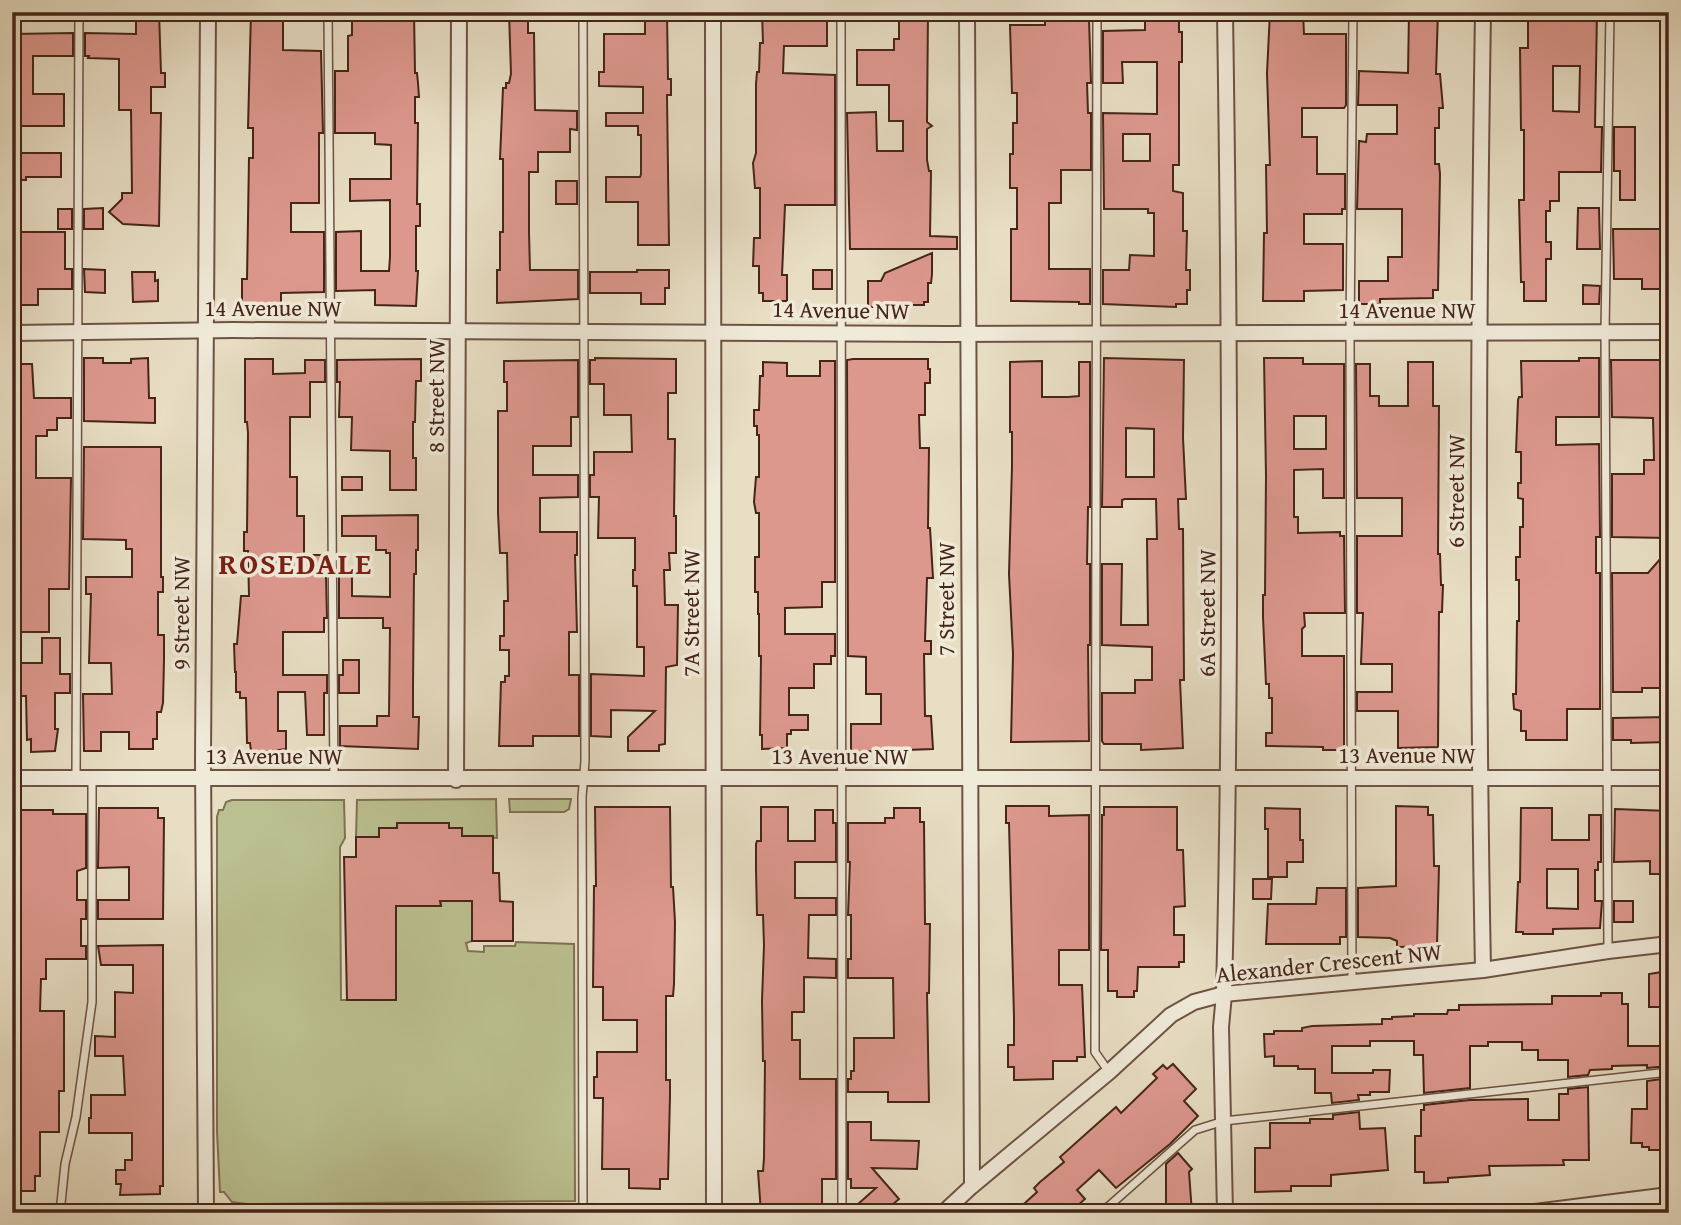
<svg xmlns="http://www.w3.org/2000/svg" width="1681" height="1225" viewBox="0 0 1681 1225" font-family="'Gentium Book Plus',serif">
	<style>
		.green { fill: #bbc090; stroke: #807254; stroke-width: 2 }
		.building { fill: #dd988e; stroke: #462519; stroke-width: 2; fill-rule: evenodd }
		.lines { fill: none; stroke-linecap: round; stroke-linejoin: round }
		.lane-casing { stroke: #6e5344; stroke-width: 10 }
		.street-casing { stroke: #6e5344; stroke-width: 18 }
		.lane { stroke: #f0ead9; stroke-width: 7 }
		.street { stroke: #f0ead9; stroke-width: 14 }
		.labels { text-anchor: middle; stroke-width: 7; stroke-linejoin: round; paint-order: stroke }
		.street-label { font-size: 23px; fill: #462519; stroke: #f0ead9 }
		.district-label { font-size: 30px; font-weight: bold; letter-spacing: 2px; fill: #7a1f14; stroke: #f0ead9 }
	</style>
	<rect width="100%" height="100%" fill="#e8dec4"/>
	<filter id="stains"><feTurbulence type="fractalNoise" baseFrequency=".00286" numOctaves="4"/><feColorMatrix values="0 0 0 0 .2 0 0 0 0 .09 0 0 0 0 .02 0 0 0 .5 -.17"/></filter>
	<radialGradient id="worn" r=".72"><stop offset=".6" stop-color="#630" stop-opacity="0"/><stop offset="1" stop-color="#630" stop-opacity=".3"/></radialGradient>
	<g class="green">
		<path d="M496,799l1,39 -35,-2v-8h-13l-1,-5h-51v5l-18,9h-23l1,-37z"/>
		<path d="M509,799h62l-2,10 -5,3h-54z"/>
		<path d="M232,800h112l1,38 -5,9v9l1,144h55l-1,-99 46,4 -1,-4h32v40l-6,2 2,8 16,1v-6h31l1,-4 58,2 1,257 -328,3 -15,-2 -8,-10h-4l-3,-60v-315l2,-7h4l3,-8z"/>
	</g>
	<g class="building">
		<path d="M136,12h23l2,61h4v14h-14v26h10l-2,113 -36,-2 -14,-12 13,-13v-6h10l-1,-83h-12v-51l-31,-1 1,-2h-4v-23l51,1z"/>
		<path d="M251,12h32v38l38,1 2,82h-4v70h-28v29h33v60l-43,1v13h-39v-27h5l2,-121h4v-30h-5z"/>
		<path d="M352,12h62l1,61h2l1,10 1,14h-4v26h3l-1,81h3v22h-4v45h2l-2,35 -41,-1v-15l-39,1v-59l25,-1v40h28l1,-14v-57l-40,1v-22h41v-34l-16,-1v-11h-40v-62h13v-35l4,-1z"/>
		<path d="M509,12h19v21h6l1,77 42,1v19l-7,-1v23h-32v20h-9v61l1,37h48v29l-81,4v-33h3v-38h3v-73h-3l3,-71h3v-5h3l2,-9z"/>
		<path d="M645,12h22l1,67h3v16h-4l2,150h-31v-43h-32v-25h34l1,-3v-39h-3v-9h-32v-13h37v-26l-44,-1v-14h5v-38h41z"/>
		<path d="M762,12h65v34h-43l-1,27 52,2v130h-50l-3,70h5v26h-24v-8h-4v-27h-6l1,-28h6v-50h-5l-2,-25 3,-10v-69l1,-12h2l1,-29h3z"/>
		<path d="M899,12h29l-1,110 5,4 -5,3v31l2,11h2l-1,65 27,1v12h-107l-3,-136 29,-1 1,39h26v-30h-14v-36h-32v-35h37v-11h5z"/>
		<path d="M1145,12h34v20h3v30h-3v103h-6v26l10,2v38h4l-1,39h4v20h-3v14h-11v3l-73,-3v-34h26l1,-15 24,1v-43h-6v-4h-44l-1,-96 54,1v-52h-35l1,21h-20v-52l42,-1zM1123,134h27v27h-27z"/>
		<path d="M1270,12h33l1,22h42v71l-2,3h-42v29h15v37h28v35h-3v5h-38v30h39v46l-39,1v10h-41l1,-68h3l-1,-68h4l-3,-92z"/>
		<path d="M1409,12h29l-2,62h4l3,34h-4v20h-4v36h4l1,10 -2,116h-5v8l-53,1v5h-21v-23h29v-24h14v-48h-45l2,-68 7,1 1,-8h30v-29h-39l1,-34 49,2z"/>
		<path d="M1528,12h69l-2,115h7l-1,45h-42v29h-9v10h-4v31h5v17h-5v42h-22v-19h-3l-2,-82h5v-70h-3l-1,-82h8zM1553,66h27l-1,46 -26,-1z"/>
		<path d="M1069,19h20l2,64h-4l1,30h3v57h-30v33h-12v66h41v35h-11v-2l-68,-1v-72h6v-41h-7v-34h3v-31h4v-30h-5l-2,-68h35v-5z"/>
		<path d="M73,33v23h-40v38h31v32h-52v-92z"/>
		<path d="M1614,127h21v73h-15v-29h-6z"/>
		<path d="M12,153h49v24h-35v3h-14z"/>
		<rect x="556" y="181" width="21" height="23"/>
		<path d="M103,208v21h-19v-20z"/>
		<path d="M1578,208h21l1,41h-23z"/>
		<rect x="58" y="209" width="14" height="20"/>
		<path d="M1613,229h56v60h-27v-10h-28z"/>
		<path d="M12,232h53v37h7v20h-34v16h-26z"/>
		<path d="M932,253v21l-1,9h-3v19h-4v3h-24v2h-32v-26h13l4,-8z"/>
		<path d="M84,269l21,1v23l-20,-1z"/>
		<path d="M637,270h32v18h-4v16h-24v-11h-51v-21h47z"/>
		<rect x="813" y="270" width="19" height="19"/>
		<path d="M132,272h23v9l3,-1v21l-25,1z"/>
		<path d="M1583,285l17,1 -1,18h-16z"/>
		<path d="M84,358h19v5h28v-4l17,-1 1,40h6v25l-71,-2z"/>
		<path d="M595,358l81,1v34h-8v46h7l-1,77h2v37h-7l1,17h-6l1,35h13l-1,60 -11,2 -1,77 -6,1v6h-31v-14l27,-26 -44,-1v27l-20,-1v-62l53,2v-29h-7v-61h-4v-16h2v-32h-37l1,-41h-9v-22h4v-23h38l-1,-37h-27v-31h-14v-24h5z"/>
		<path d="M1104,358l80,2 -1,78 3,61h-8l1,30h4l1,151h-4l3,68 -42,2v-6h-37l-2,-3v-48h33v-13h17v-33l-50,-2v-81h20l-1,61h27l-1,-86h10l-1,-40h-31l-3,1v7h-20zM1126,428l28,1v48h-28z"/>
		<path d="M1264,358h39v6h41v134h-21v-29l-29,1v47h4v16l42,-1v4h4l1,77h-41l1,13 -3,3v27h42v94h-21v-3l-57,-1v-13h6v-35h-3v-14h-3l-3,-67v-22h2l1,-119zM1294,416h32v33h-32z"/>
		<path d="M1579,358h20v59h-43v28l43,-1 1,93h-4v36h4v136h-33v31h-41v-9h-5v-20l-7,-2 -1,-15h3l1,-73h2v-41h-3v-23h4v-30h3v-28l-5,-1v-15h3v-31h-5l2,-52 1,-3h3l-1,-36h58z"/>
		<path d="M245,359h28v15l32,-1v-13h20v22h-15v35h-20v60h7v39h7v39h19v21l3,-1 1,43h-3v14h-41v43h44v18h-3v42h-17l-2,-43h-27v39h8v18l-14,2h-21l-1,-8h-3l-1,-45h-6v-6h-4v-20h-1l-1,-28h3l4,-48h8l-1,-45h-4v-19h3l1,-99 -1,-11h-2z"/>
		<path d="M421,359v22h-5l-1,41h-2v36h3v32h-26v-39l-39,-1 1,-33h-13l1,-35h-3v-22z"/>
		<path d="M853,359h75v10h2v14h-5v32h-6l1,33h9l-1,80h2l3,50h-6l-2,63h6v13h-7l1,62h6l2,33 -82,3v-28h30v-30h-15v-37l-18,-1 -1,-296z"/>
		<path d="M578,360v57h-7v29h-38v29h45v22l-38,1v34h37v23h-2l2,77h-8v43h10v61h-46v10h-34l2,-64h4v-6h4v-26h-9v-14h4v-35h4l-1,-48h-7l-2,-40v-102h9v-29h-3v-21z"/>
		<path d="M1611,360h58v178l-57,-1v-63h32v-14h10l-1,-42 -41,-1z"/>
		<path d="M820,361h15v221h-13v25l-37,1v26h50v22h-4v8h-17v24h-25v27h19v15h-17v4h-4v14l-25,1v-14h-2l1,-79h-2v-42h-1v-22h-3v-35h4v-44h-3l-2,-11 2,-25h3v-42h-2v-9h-3v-16h5l1,-34h3v-14l24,1v13h33z"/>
		<path d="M1042,361v36h26l11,-1v-34h11v145h-2l-1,57h3v81h-2l1,96 -78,1 2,-88 -4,-80 3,-108v-34h-2v-70z"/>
		<path d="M1408,362h25v44h6l-1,148h2l1,31h2l-1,27h-3l-1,135 -40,1v-37h-41v-19h35v-28h-31l2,-51h-6v-77h45v-38h-45l-1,-134h14v32h9v10h29z"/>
		<path d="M12,364h20l2,34h37v20h-14v12h-10v6h-11v42h35l-2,111h-20v43h-29v-14h-4v-32h-4z"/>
		<path d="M84,447h77v130h2v15h-5v43h6v25l-1,43 -2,9h-4v27h-4v10h-24v-17h-28v19h-17l-1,-57h29l-1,-31h-22l2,-69h-5v-17h46v-28h-6v-9l-43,-1z"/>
		<rect x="342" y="477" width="20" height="13"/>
		<path d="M418,515v35h-2v24h-2l-1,113v30h6l-1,32 -78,-3v-20h37v-10h12l1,-88h-7v-10h-44v-43h13v21l38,1v-44h-4v-3h-10v-14h-34v-20z"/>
		<path d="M1669,549v139h-27v4h-29l-1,-119h36z"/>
		<path d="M42,638h18v36h10v19h-15v36h3l-3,22 -24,1v-13l-4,1 -1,-44h-12v-33h28z"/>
		<path d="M343,660h16v33h-20v-18h4z"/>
		<path d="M1669,717v25l-38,1v-3h-18v-22z"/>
		<path d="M1006,806h43v10l40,-1v135h-30v35h23l3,72h-8v4h-24v18l-39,1v-13h-6v-22h6v-27l-5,-195h-3z"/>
		<path d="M1396,806l32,1v8h5l1,47v4h5l-2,80 -40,1v-6l-7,-3 -32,-1v-49l38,-2z"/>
		<path d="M595,807h75l1,80h2l2,35 -1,62 -1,12h-7v84h4v16l-2,83h-8v10l-31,-1v-19h-27l1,-71h-9v-21h3v-25h40v-32h-34v-33h-10l1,-101h2z"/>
		<path d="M761,807h27v34h27v-31h18v13h3v39h-41v36h41v17h-27l-1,43 28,1v19l-32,-1v35h-12v28h8v39h36v100h-14v34h-61l-3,-42h5l1,-13 1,-97h-2l-1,-60 2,-56 -1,-30h-6l-1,-45v-26l1,-3h4z"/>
		<path d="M1104,807h73v43h6l2,56 -11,1v28h10v27h-5v5h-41l-1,24h-3v6h-17v-6h-9v-41h-7l1,-135h2z"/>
		<path d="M99,808h59v10h6l-1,101h-65v-19h31v-33l-31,1z"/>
		<path d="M894,808h26v14h4l1,102h5l-1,69h-2l2,109h-41v-10h-40v-13h3v-8h3v-33h40l-1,-60h-45v-19h3v-44h-3l2,-53h-2v-39h37v-5h9z"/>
		<path d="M1265,808l35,1v31h3v22h-16v15h-19v-48h-3z"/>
		<path d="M1521,808h31v32h37v-25h12v47h-3v8h-3v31h7l-2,27 -47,1v5h-30v-2h-7l2,-50h2zM1547,869h31v40l-31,-1z"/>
		<path d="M1615,809l54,2v63h-19v-13l-36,1z"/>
		<path d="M15,810h38v4h33v54l-9,3v29h9v19h-5v27h5v13h-40v20h-5l-1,32h24v80h-5v41h-19v44h-5v15h-23v-252l1,-27 8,-1v-36h-8z"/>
		<path d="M397,823h52v5h13v8h31v37h6l1,28 13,1v39h-41v-40h-32l1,5h-45v94h-49l-3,-143h12v-20h23v-9h18z"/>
		<path d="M1253,879h19l-1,20h-18z"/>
		<path d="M1317,888h29v49h-6v7h-74l2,-40h48z"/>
		<rect x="1614" y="901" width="19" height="21"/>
		<path d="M163,945v241h-3v8l-40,1 1,-11h-5v-14h9v-10h7v-27h-43v-15h2v-23h34l-2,-39h-28v-20l20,1v-45l18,1v-28h-32l-3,-19z"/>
		<path d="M1668,971l1,36h-20v-33z"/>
		<path d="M1601,993h21v11h6v42h41v20l-22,2v-3l-35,1v3l-22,1 -2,5 -20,2v-17h-30v-10h-16v-8h-34v4h-18v42l-46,5 -1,-38h-9v-14h-44v5h-38v27h41v-3h17l-1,22h-19v3h-12l1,5 -27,3 -1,-10h-16v-24h-17v-3h-24v-10l-9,1 -1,-23h10v-3h28v-3l10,-2 70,-2v-5h10v-2l22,-1v-2h33l1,-4h11v-5l93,-1v-8h49z"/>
		<path d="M1173,1064l23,25 -12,12 14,15 -28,28 -54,44 -17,-18 -22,20 8,9 -16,14h-55l23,-21 -3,-4 6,-6 24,-20 -4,-5 56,-50 5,6 36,-35 -4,-4 10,-9 4,4z"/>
		<path d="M1669,1078v72h-20v-3h-7v-4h-11l1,-34h15v-28z"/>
		<path d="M1588,1087l1,73h-26l1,5 -75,1 1,9 -42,3v4l-24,1v-11h-9v-36h6v-26h3v-5l46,-5 58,-1v21h31v-26h9v-5z"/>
		<path d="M1359,1112l1,17 25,-1 3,42 -57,5v11h-40v5l-36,1v-44h15v-25h40v-4h23v-4z"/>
		<path d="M848,1122h23v18l48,1 -2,28 -45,-1 27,31 -16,14h-35l28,-25h-25v-9h-3z"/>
		<path d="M1178,1153l14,16 -3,3 3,41h-26v-49z"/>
	</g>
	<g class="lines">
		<g class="lane-casing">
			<g id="lane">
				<path d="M328,12l6,766"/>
				<path d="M583,12l2,749 -3,36 1,416"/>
				<path d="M841,12l1,1201"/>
				<path d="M1097,12l-2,1040 14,20"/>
				<path d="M76,778l3,-766"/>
				<path d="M1608,951l-3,-619 5,-320"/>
				<path d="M1352,983l-2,-650 3,-321"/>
				<path d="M60,1213l5,-49 11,-47 16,-115v-223"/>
				<path d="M1101,1213l94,-83 29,-9 445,-49"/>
			</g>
		</g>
		<g class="street-casing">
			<g id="street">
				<path d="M713,12l1,1201"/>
				<path d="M967,12l5,1174"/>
				<path d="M1225,12c5,328 7,655 -1,982l-3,33 4,186"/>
				<path d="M1483,12c-5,320 -6,639 0,958"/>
				<path d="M12,333l221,-3 714,4 722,-2"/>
				<path d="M12,778h1657"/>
				<path d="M456,780l3,-768"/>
				<path d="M206,1213l-3,-453 5,-746"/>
				<path d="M943,1213l29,-27 137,-114 62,-57 23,-13 30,-8 259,-24 125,-19 61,-7"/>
				<path d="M1527,1213l142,-18"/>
			</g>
		</g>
		<use href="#lane" class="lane"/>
		<use href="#street" class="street"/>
	</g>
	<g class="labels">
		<g class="street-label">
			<text x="273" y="316">14 Avenue NW</text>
			<text transform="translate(841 310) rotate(1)" y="8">14 Avenue NW</text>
			<text x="1407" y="318">14 Avenue NW</text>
			<text transform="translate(436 396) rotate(-90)" y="8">8 Street NW</text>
			<text transform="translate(1456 491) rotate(-90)" y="8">6 Street NW</text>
			<text transform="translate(946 599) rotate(-90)" y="8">7 Street NW</text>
			<text transform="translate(181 613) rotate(-90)" y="8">9 Street NW</text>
			<text transform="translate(691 613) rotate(-90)" y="8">7A Street NW</text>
			<text transform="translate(1207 613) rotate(-90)" y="8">6A Street NW</text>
			<text x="1407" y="763">13 Avenue NW</text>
			<text x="274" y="764">13 Avenue NW</text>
			<text x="840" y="764">13 Avenue NW</text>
			<text transform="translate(1329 963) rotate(-6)" y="8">Alexander Crescent NW</text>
		</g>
		<g class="district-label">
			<text x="296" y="574">ROSEDALE</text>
		</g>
	</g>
	<rect width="1681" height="1225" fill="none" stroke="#e8dec4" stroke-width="42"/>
	<rect x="14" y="14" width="1653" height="1197" fill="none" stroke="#462519" stroke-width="3.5"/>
	<rect x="21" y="21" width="1639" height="1183" fill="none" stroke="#462519" stroke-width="2"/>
	<rect width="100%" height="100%" filter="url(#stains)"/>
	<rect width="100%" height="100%" fill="url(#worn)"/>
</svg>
